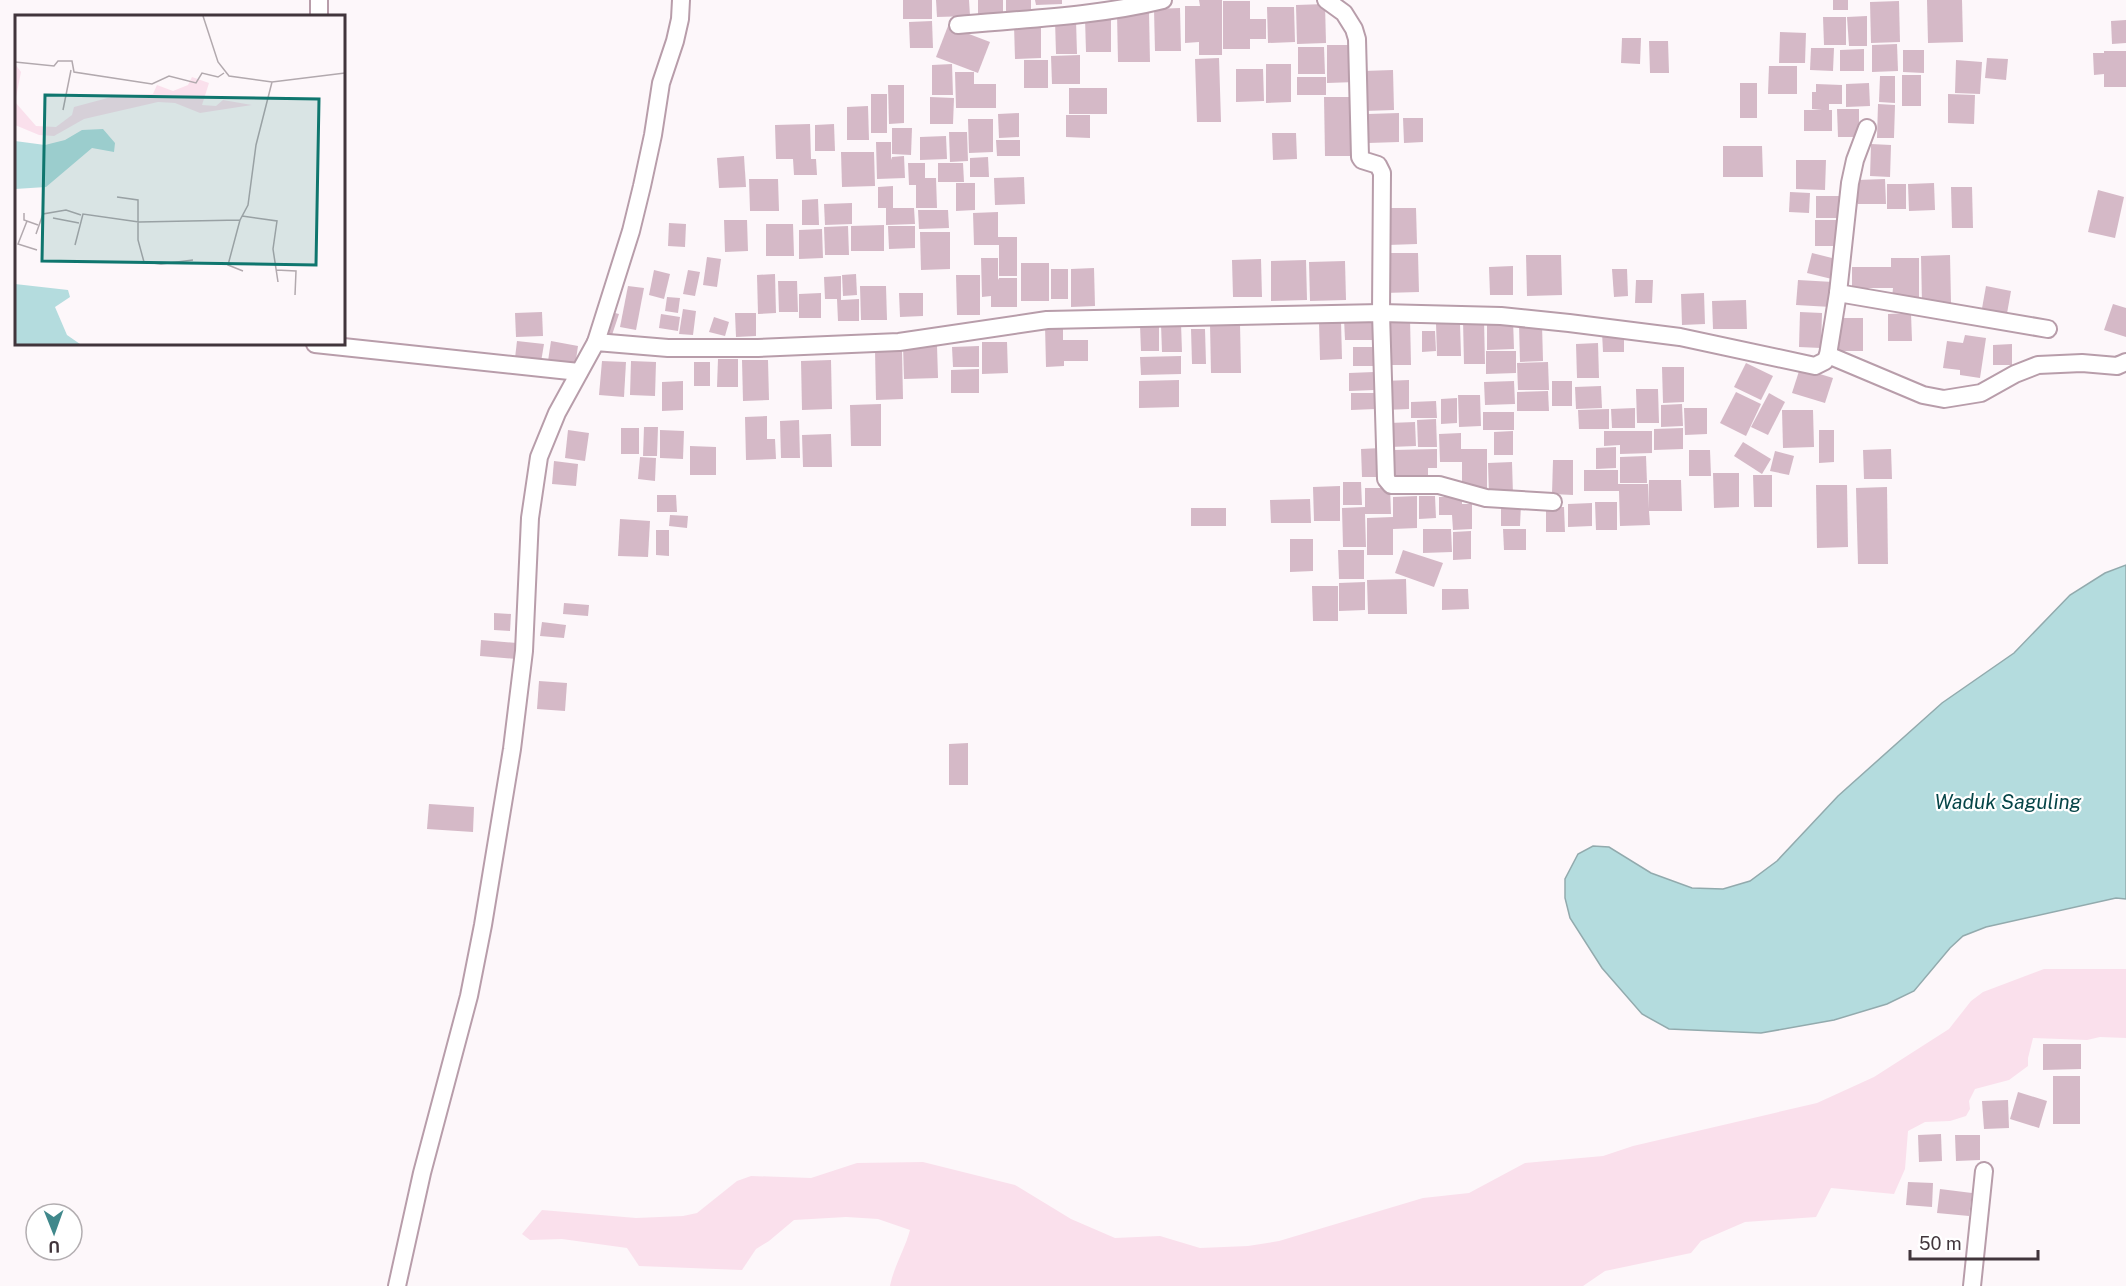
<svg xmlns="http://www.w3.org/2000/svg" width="2126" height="1286" viewBox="0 0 2126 1286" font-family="'Public Sans',sans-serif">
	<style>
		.green { fill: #fae0ec }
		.water { fill: #b4dcde; stroke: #92aaad; stroke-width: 1.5 }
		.building { fill: #d5b9c7 }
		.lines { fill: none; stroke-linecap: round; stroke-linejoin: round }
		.minor-casing { stroke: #b89daa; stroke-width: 20 }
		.minor { stroke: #fff; stroke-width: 16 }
		.labels { text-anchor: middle; stroke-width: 4.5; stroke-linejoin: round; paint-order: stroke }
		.water-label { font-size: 20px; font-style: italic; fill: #064548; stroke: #fff }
		.inset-road { fill: none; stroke: #b2a9ae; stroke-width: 1.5 }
		.view { fill: #0f766e; fill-opacity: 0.15; stroke: #0f766e; stroke-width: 3 }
		.inset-edge { fill: none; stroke: #41353b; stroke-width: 3 }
	</style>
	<rect width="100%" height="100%" fill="#fdf7fa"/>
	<path class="green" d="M2044,969h82v69l-26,-1 -13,3 -54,-2 -5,20v8l-19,14 -34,9 -6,12 1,8 -4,7 -16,5 -25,1 -17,9 -3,38 -11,25 -63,-6 -15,29 -71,5 -44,19 -10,12 -86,18 -22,15h-693c4,-20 15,-37 20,-56l-32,-11 -32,-2 -52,3 -25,21 -13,8 -14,21 -103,-4 -12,-18 -65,-9 -32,1 -8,-6 20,-24 94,8 47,-2 14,-3 40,-32 14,-5 60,2 46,-15 66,-1 92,23 56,34 44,19 45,-2 40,12 48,-2 31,-5 144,-43 46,-5 56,-30 78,-7 30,-10 184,-43 57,-26 75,-48 22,-28 12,-9z"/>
	<path class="water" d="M2126,565v334l-10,-1 -130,29 -23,9 -13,12 -36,43 -27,13 -53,16 -73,13 -92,-4 -27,-15 -40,-46 -32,-50 -5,-20v-19l13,-25 15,-8 16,1 42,26 41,15 31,1 27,-8 27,-20 61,-65 104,-93 72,-50 56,-58 35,-22z"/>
	<g class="building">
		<rect x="903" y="0" width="29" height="19"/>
		<path d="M936,0h33l1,16 -33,1z"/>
		<path d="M978,0h25v13l-25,1z"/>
		<path d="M1006,0h25v13l-25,1z"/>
		<path d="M1035,0h27v4l-26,1z"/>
		<path d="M1199,0h23v55h-23v-13l-14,1v-37h15z"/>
		<rect x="1833" y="0" width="15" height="10"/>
		<path d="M1927,0h35l1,42 -35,1z"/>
		<path d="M1223,1h27v18h16v20h-16v10h-27z"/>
		<path d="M1899,1l1,41 -29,1 -1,-41z"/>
		<path d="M1325,4l1,39 -29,1 -1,-39z"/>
		<path d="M1267,7h27l1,35 -27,1z"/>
		<path d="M1180,8l1,43h-26l-1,-42z"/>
		<path d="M1117,13h32l1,49h-32z"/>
		<path d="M1867,16v30h-18l-2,-29z"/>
		<path d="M1111,17v35h-25l-1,-34z"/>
		<path d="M1823,17h23v28h-22z"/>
		<path d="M1055,20h21l1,34h-21z"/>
		<path d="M2126,20v23l-14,1 -1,-23z"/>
		<path d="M932,21l1,27h-23l-1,-26z"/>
		<path d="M1014,25h27v33l-26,1z"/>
		<path d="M948,26l42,16 -12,31 -42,-16z"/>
		<path d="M1780,32l26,1 -1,30h-26z"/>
		<path d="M1622,38h19l-1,26 -19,-1z"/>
		<path d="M1649,41h19l1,32h-19z"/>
		<path d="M1897,44l1,27 -26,1v-27z"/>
		<path d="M1327,45h29v37l-29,1z"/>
		<path d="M1298,47h26l1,27h-27z"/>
		<path d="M1811,48h23l-1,23 -23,-1z"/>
		<path d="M1864,49v22h-24v-21z"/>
		<path d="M1903,50h21v23l-21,-1z"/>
		<path d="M2104,51h22v36h-22v-13l-10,1 -1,-22h11z"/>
		<path d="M1080,55v29h-28l-1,-28z"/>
		<path d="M1219,58l2,64h-24l-2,-63z"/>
		<path d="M1987,58l21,1 -2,21 -21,-2z"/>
		<rect x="1024" y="60" width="24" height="28"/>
		<path d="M1956,60l26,2 -2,32 -25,-1z"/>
		<path d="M952,64l1,31h-21v-30z"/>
		<path d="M1266,64h25v38l-25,1z"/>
		<path d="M1769,66h28v28h-29z"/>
		<path d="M1236,69h27l1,32 -28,1z"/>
		<path d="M1393,70l1,40 -30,1 -1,-40z"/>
		<path d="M955,72h19v12h22v24h-40z"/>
		<rect x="1902" y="75" width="19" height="31"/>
		<path d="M1880,76h15v27l-16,-1z"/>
		<rect x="1297" y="77" width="29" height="18"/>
		<rect x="1740" y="83" width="17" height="35"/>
		<path d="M1869,83l1,23 -24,1v-23z"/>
		<path d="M1816,84l26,1v19h-13v6h3v21h-28v-21h18l-10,-1v-17h4z"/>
		<path d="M888,85h16v38l-15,1z"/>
		<rect x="1069" y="88" width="38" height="26"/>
		<rect x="871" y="94" width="16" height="39"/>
		<path d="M1948,94l27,1 -1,29 -26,-1z"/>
		<path d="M930,97l24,1 -1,26h-23z"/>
		<path d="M1324,97h27l1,59h-27z"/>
		<path d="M1878,104l17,1 -1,33h-17z"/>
		<path d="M868,106l1,34h-22v-33z"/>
		<path d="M1837,109h22v28h-21z"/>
		<path d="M1019,113v24l-20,1 -1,-24z"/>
		<path d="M1399,113v29l-31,1v-29z"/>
		<path d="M1066,115h24v23l-24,-1z"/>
		<path d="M1403,118h20v24l-19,1z"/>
		<path d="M968,119h25v33l-24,1z"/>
		<path d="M810,124l1,35h5l1,16h-23l-1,-16h-17l-1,-34z"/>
		<path d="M834,124l1,27h-20v-26z"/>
		<path d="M892,128h20l-1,27 -19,-1z"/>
		<path d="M949,132h18l1,29 -18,1z"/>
		<path d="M1272,133h24l1,26 -24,1z"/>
		<path d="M946,136l1,23 -27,1v-23z"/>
		<path d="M996,140h24v16h-23z"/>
		<path d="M876,142h15v18l1,-3 12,-1 1,22 -28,1z"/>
		<path d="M1871,144l20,1 -1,32 -20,-1z"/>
		<path d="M1723,146h39l1,31h-40z"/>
		<path d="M841,152h33l1,34 -33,1z"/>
		<path d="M744,156l2,31 -27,1 -2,-30z"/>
		<path d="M988,157l1,20h-19v-19z"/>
		<path d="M1796,160h30l-1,30 -29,-1z"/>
		<path d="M908,163h17v15h11l1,30h-21v-23h-7z"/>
		<path d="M938,163h25l1,19h-26z"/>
		<path d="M1024,177l1,27 -30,1 -1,-27z"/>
		<path d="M749,179h29l1,32h-29z"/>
		<path d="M1885,179l1,25h-28l-1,-24z"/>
		<path d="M956,183h19v27l-19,1z"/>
		<path d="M1934,183l1,27 -26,1 -1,-27z"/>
		<rect x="1887" y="184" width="19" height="25"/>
		<path d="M893,186v22h21l1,16 -29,1v-17h-8v-21z"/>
		<path d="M1951,187h21l1,41h-21z"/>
		<path d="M2098,190l26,7 -9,41 -27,-6z"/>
		<path d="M1790,192l20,1 -1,20 -20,-1z"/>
		<rect x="1816" y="196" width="26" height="22"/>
		<path d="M818,199l1,26h-17v-25z"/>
		<path d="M852,203v21l-27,1 -1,-21z"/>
		<path d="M1387,208h29l1,36 -29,1z"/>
		<path d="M918,210h30l1,18 -30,1z"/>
		<path d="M998,212v25h19v39h-18v-31h-25l-1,-32z"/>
		<path d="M724,220h23l1,31 -23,1z"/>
		<rect x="1815" y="220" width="26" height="26"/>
		<path d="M669,223l17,1 -1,23 -17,-1z"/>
		<path d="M766,224h27l1,32h-28z"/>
		<path d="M884,225v26h-33v-25z"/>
		<path d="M848,226l1,29h-24l-1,-28z"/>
		<path d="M888,226h27v22l-26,1z"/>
		<path d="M822,229l1,29 -24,1v-29z"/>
		<path d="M920,232h30v37l-29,1z"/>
		<path d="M1383,253h35l1,39 -35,1z"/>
		<path d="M1812,253l28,7 -4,20 -29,-7z"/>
		<path d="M1526,255h35l1,40 -35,1z"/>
		<path d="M1950,255l1,48 -29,1 -1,-48z"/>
		<path d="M707,257l14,2 -4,28 -14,-2z"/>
		<path d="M981,258h17v22l1,-2h18v29h-26v-11l-9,1z"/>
		<path d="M1891,258h28v40h-27l1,-10h-41v-21h39z"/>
		<path d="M1261,259l1,38h-29l-1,-37z"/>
		<path d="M1306,260l1,40 -36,1v-40z"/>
		<path d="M1345,261l1,39 -36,1 -1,-39z"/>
		<rect x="1021" y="263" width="28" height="38"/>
		<path d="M1513,266v29h-23l-1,-28z"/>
		<path d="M1094,268l1,38 -24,1v-38z"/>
		<rect x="1051" y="269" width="17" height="30"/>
		<path d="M1612,269h15l1,27 -14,1z"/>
		<path d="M654,270l16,4 -6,25 -15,-4z"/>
		<path d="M688,270l12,2 -5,24 -12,-2z"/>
		<path d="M775,274l1,39 -18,1 -1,-39z"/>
		<path d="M856,274l1,21 -14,1 -1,-21z"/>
		<path d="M956,275h24v40h-23z"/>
		<path d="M841,276v24l18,-1v22h-21l-1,-22h-12l-1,-22z"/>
		<path d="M1636,280h17l-1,23h-17z"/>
		<path d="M1798,280l35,2 -2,25 -35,-2z"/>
		<path d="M778,281h19l1,31h-19z"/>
		<path d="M628,286l16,2 -8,42 -16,-3z"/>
		<path d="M860,286h26l1,34h-26z"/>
		<path d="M1986,286l25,5 -5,28 -25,-5z"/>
		<path d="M821,293v25h-22v-24z"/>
		<path d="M899,293h24v23l-23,1z"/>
		<path d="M1704,293l1,31 -23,1 -1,-31z"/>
		<path d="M667,297l13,1 -2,15 -13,-2z"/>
		<path d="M1746,300l1,29h-34l-1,-28z"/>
		<path d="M2113,304l13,4v29l-22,-7z"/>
		<path d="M683,309l13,2 -3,24 -14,-1z"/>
		<path d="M542,312l1,24 -27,1 -1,-24z"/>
		<path d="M611,312l8,2 -7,21 -7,-2z"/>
		<path d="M1800,312l22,1 -1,35 -22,-1z"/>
		<path d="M735,313h21v23l-20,1z"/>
		<path d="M1911,313l1,28h-24v-27z"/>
		<path d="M661,314l19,3 -2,14 -19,-3z"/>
		<path d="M714,317l15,5 -4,14 -16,-4z"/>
		<path d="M1373,317l1,23h-29l-1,-22z"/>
		<path d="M1410,318l1,47h-25l-1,-46z"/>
		<rect x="1839" y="318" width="24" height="33"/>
		<path d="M1513,319l1,30 -27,1v-30z"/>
		<path d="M1463,320h21l1,44h-21z"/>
		<path d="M1341,321l1,38 -22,1 -1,-38z"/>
		<path d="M1181,323l1,29h-20l-1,-28z"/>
		<path d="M1460,323l1,33h-24l-1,-32z"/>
		<path d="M1063,324v16h25v21h-24v5l-18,1 -1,-42z"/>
		<path d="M1210,324h30l1,49h-30z"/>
		<path d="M1519,324h23l1,37 -23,1z"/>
		<path d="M1140,325h19v26h-18z"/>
		<path d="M1191,329h14l1,35h-14z"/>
		<path d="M1422,331h13l1,20 -14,1z"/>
		<path d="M1602,332h22v20h-21z"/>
		<path d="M1965,335l21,3 -6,40 -20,-3v-5l-17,-2 4,-27 16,2z"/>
		<path d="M517,341l27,3 -3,18 -26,-4z"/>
		<path d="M551,341l27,5 -3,20 -27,-5z"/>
		<path d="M982,342h25l1,31 -26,1z"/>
		<path d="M1598,343l1,35h-22l-1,-34z"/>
		<path d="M2012,344v21h-19v-20z"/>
		<path d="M903,345h34l1,33 -34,1z"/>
		<path d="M979,346v21h-26l-1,-20z"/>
		<path d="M1353,347h24l1,19h-25z"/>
		<path d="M875,350h27l1,49 -27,1z"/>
		<path d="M1486,351h30v22l-30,1z"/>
		<path d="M1181,356v18l-40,1 -1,-18z"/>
		<path d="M718,359h20v28h-21z"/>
		<path d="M742,360h26l1,40 -26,1z"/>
		<path d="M831,360l1,49 -30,1 -1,-49z"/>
		<path d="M602,361l24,1 -2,35 -25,-2z"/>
		<path d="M631,361l25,1 -1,34 -25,-1z"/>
		<rect x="694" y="362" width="16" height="24"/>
		<path d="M1548,362l1,28h-31l-1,-27z"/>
		<path d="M1746,363l27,13 -12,24 -27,-13z"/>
		<path d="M1662,367h22v35l-21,1z"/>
		<path d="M1800,368l33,10 -8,25 -33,-10z"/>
		<path d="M979,369v24h-28v-23z"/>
		<path d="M1374,372v18l-25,1v-18z"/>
		<path d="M1179,380v27l-40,1v-27z"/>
		<path d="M1409,380v29l-25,1 -1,-29z"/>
		<path d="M683,381v29l-21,1v-29z"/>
		<path d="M1514,381l1,23 -30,1 -1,-23z"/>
		<rect x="1552" y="381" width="20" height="25"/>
		<path d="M1601,386l1,22 -26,1 -1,-22z"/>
		<path d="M1636,389h22l1,34h-22z"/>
		<path d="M1548,391l1,20h-32v-19z"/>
		<path d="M1736,392l25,12 -15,32 -26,-13z"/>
		<path d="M1351,393h24l1,16 -25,1z"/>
		<path d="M1769,393l16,9 -17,33 -17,-8z"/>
		<path d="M1458,395h22l1,31 -22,1z"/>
		<path d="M1457,398v25l-16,1v-25z"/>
		<path d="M1436,401l1,17h-26v-16z"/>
		<path d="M881,404v42h-30l-1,-41z"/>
		<path d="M1682,404l1,22 -22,1v-22z"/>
		<path d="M1635,408v20h-23l-1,-19z"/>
		<path d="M1684,408h23v26l-22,1z"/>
		<path d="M1609,409v20h-30l-1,-19z"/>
		<path d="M1782,410h31l1,37 -31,1z"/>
		<rect x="1483" y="412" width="31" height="18"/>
		<path d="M767,416v23h8l1,20 -30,1 -1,-43z"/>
		<path d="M1436,419l1,28h-19l-1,-27z"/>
		<path d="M799,420l1,38h-19l-1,-37z"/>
		<path d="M1415,422l1,24 -26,1 -1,-24z"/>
		<path d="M644,427h14l-1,29h-14z"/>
		<rect x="621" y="428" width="18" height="26"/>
		<path d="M1683,428v21l-29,1v-21z"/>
		<path d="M568,430l21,3 -4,28 -20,-3z"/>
		<path d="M660,430l24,1 -1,28 -23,-1z"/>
		<path d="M1819,430h15v32l-15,1z"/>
		<path d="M1513,431v24h-19v-23z"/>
		<path d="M1604,431h48v22l-32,1v-9l-16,1z"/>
		<path d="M1461,433v16h26v41h-25v-28h-22l-1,-28z"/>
		<path d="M831,434l1,33h-29l-1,-32z"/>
		<path d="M1743,442l28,17 -9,15 -28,-18z"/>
		<path d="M690,446l26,1v28h-26z"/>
		<path d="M1616,447v21l-20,1v-21z"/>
		<path d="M1381,448v29h-19l-1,-28z"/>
		<path d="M1437,449v19h-9v13l-36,1 1,-32z"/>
		<path d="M1891,449l1,30h-28l-1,-29z"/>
		<path d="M1689,450h21l1,26h-22z"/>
		<path d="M1775,451l19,5 -5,19 -19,-4z"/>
		<path d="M1646,456l1,27h-27v-26z"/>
		<path d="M640,457l16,1 -1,23 -17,-2z"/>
		<path d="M1553,460h20v35l-21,-1z"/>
		<path d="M554,461l24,3 -2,22 -24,-2z"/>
		<path d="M1512,462l1,33h-24l-1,-32z"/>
		<path d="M1584,470h34v14h30v25l1,-29h32l1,31h-33l1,14 -30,1 -1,-35h-35z"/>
		<path d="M1713,473h26v34l-25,1z"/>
		<path d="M1753,475h19v32h-18z"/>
		<path d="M1343,482h18l1,23h-19z"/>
		<path d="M1816,485h31l1,62 -31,1z"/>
		<path d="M1340,486v35h-26l-1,-34z"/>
		<path d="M1887,487l1,77h-30l-2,-76z"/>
		<path d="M1365,488h25l1,26h-26l1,33h-23l-1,-39 23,-1z"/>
		<path d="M657,495h19l1,17h-20z"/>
		<path d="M1417,496v32l-24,1v26h-26v-37l26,-1v-20z"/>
		<path d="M1419,496h16l1,22 -17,1z"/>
		<path d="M1439,497h23v7h10v25l-19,1 -1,-15h-13z"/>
		<path d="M1310,499l1,24h-40l-1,-23z"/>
		<path d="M1595,502h22v28h-21z"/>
		<path d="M1592,503v23l-24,1v-23z"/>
		<path d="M1501,504h20l-1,22h-19z"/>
		<path d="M1546,507h18l1,25h-19z"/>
		<rect x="1191" y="508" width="35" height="18"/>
		<path d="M670,515l18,1 -1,12 -18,-2z"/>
		<path d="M620,519l30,2 -2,36 -30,-1z"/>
		<path d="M1423,529h28l1,23 -29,1z"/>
		<path d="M1503,529h23v21h-22z"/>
		<path d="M656,530h13v26l-13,-1z"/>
		<path d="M1471,531v28l-18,1v-28z"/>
		<path d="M1290,539h23v32l-23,1z"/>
		<path d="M1338,550h26v29h-25z"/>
		<path d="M1403,550l40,13 -9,24 -39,-14z"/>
		<path d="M1406,579l1,35h-39l-1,-34z"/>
		<path d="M1365,582v28l-26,1v-28z"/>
		<path d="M1312,586h26v35h-25z"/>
		<path d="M1442,589h26l1,20 -27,1z"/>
		<path d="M564,603l25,2 -1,11 -25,-2z"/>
		<path d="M494,613l17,1 -1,17 -16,-1z"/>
		<path d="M542,622l24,3 -2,13 -24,-2z"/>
		<path d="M481,640l36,3 -1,16 -36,-3z"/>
		<path d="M539,681l28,2 -2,28 -28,-2z"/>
		<path d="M968,743v42h-19v-41z"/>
		<path d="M429,804l45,3 -1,25 -46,-3z"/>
		<path d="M2043,1044h38v25l-38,1z"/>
		<rect x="2053" y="1076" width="27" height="48"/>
		<path d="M2018,1092l29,9 -8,27 -29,-9z"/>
		<path d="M2008,1100l1,28 -25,1 -2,-28z"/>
		<path d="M1941,1134l1,27 -23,1 -1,-27z"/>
		<path d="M1955,1135h25v25l-24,1z"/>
		<path d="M1908,1182l25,1 -1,24 -26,-2z"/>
		<path d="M1940,1189l32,4 -3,23 -32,-3z"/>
	</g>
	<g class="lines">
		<g class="minor-casing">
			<g id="minor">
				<path d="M319,0v16"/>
				<path d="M1326,0l18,13 10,16 3,10 3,118 2,3 16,5 4,8 -1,140 5,166 5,6h48l47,13 67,4"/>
				<path d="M958,25c66,-6 141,-9 205,-25"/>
				<path d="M1838,293l210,36"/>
				<path d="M596,342l35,-111 11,-45 11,-51 8,-52 14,-42 5,-22 1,-19"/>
				<path d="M315,344l264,28"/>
				<path d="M1828,355l95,40 21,4 37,-6 34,-19 23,-9 44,-2 35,3 9,-4"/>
				<path d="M397,1286l25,-113 47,-177 14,-71 29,-176 12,-98 6,-133 9,-61 18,-44 39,-71 72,6h90l141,-6 148,-22 334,-7 120,3 68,7 111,14 135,29 10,-5 3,-6 10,-62 12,-110 5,-23 12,-32"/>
				<path d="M1972,1286l12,-115"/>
			</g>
		</g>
		<use href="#minor" class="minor"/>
	</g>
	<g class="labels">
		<g class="water-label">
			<text x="2008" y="809">Waduk Saguling</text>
		</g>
	</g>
	<g transform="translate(15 15)">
		<rect width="330" height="330" fill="#fdf7fa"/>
		<path d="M0,49l6,8 -6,30 21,24 20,1 16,-12 2,-8 41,-11 38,-2 4,-9 16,6 15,-6 4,-8 17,6 -7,22 14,1 7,-6 29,5 -52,8 -25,-10 -17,-1 -74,17 -30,17 -15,-1 -24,-10z" fill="#fae0ec"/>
		<path d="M88,114l12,14 -1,9 -22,-4 -46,39 -31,2v-48l30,4 20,-5 17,-10zM0,269l53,6 2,7 -15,10 12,28 13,9h-65z" fill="#b4dcde"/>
		<path class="inset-road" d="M188,1l15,46 11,14 43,6 73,-9M0,47l39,4 4,-5h14l2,11 78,12 17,-8 27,7 6,-10 16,4 6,-4M48,95l8,-40M102,182l21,3v40l6,22 17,2 32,-4M9,198v7l14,5M227,201l35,5 -4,28 5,33M38,203l26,5M225,205l-12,45 15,6M12,206l-9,23 19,6M21,219l7,-20 23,-4 15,5M60,230l8,-31 56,8 101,-2 8,-15 8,-60 16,-63M261,255l20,1 -1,24"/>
		<path class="view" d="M30,80l274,4 -3,166 -274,-4z"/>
		<rect width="330" height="330" class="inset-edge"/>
	</g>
	<g transform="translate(54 1232) rotate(179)"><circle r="28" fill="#ffffff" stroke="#b3aeb1" stroke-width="1.5"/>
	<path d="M0-4.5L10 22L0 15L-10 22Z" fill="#40888b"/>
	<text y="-9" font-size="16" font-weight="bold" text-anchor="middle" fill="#41353b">U</text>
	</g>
	<path d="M1910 1250v9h128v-9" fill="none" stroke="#41353b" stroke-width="3"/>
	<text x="1919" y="1250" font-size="18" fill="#41353b" stroke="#ffffff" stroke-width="4.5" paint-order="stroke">50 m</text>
</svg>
